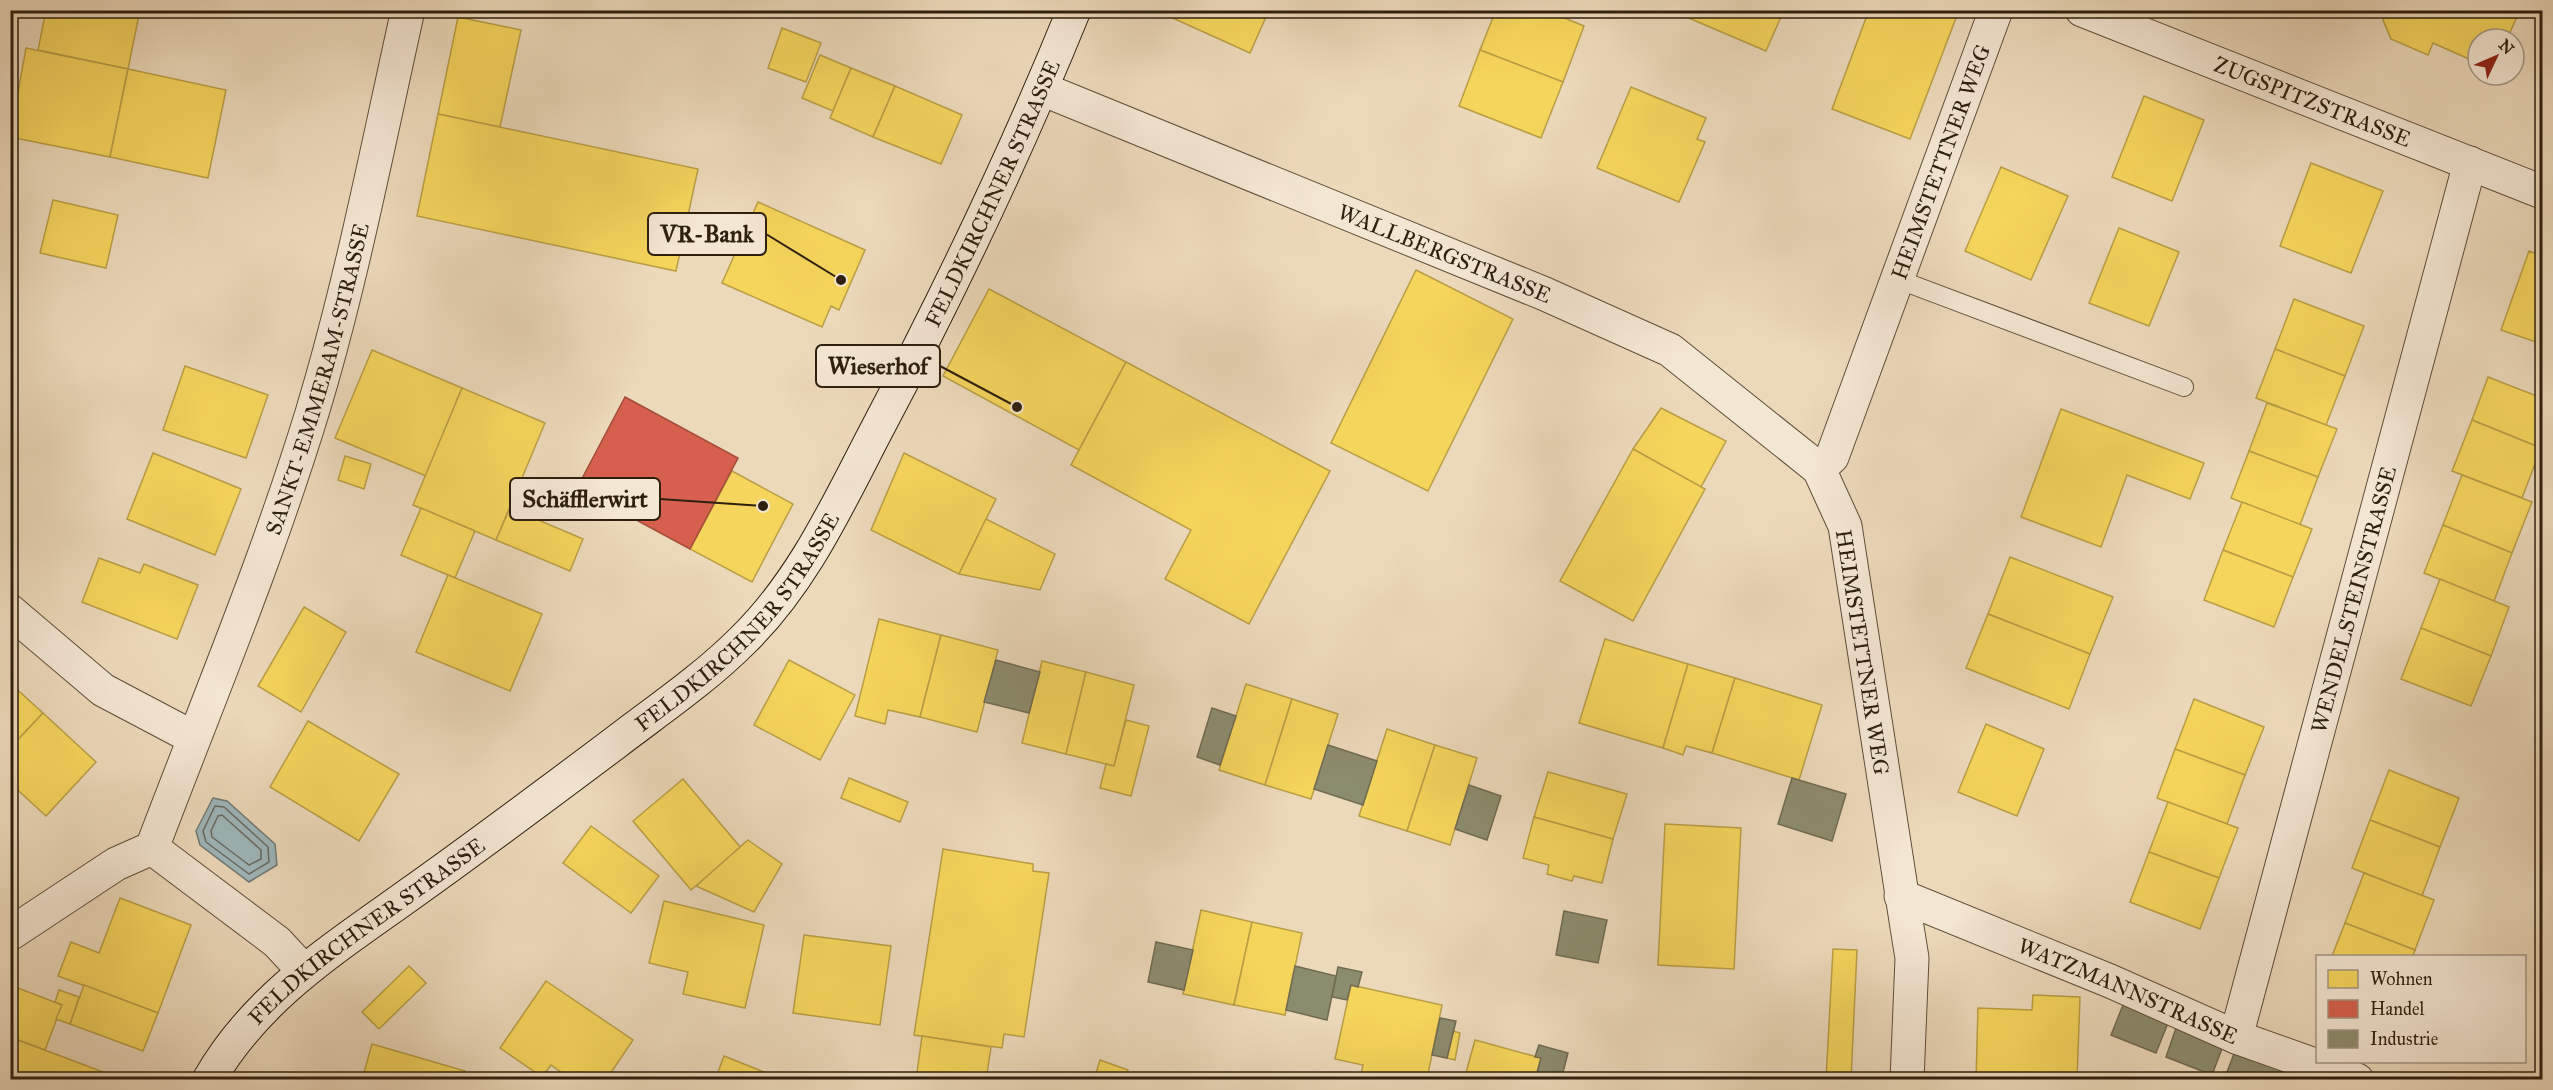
<svg xmlns="http://www.w3.org/2000/svg" width="2553" height="1090" viewBox="0 0 2553 1090" font-family="'IM FELL Great Primer',serif">
	<style>
		.water { fill: #9eb7bb; stroke: #717a76; stroke-width: 1.5 }
		.homes { fill: #f6d55c; stroke: #ba9e45; stroke-width: 1.5 }
		.shops { fill: #d6604d; stroke: #a44c3a; stroke-width: 1.5 }
		.industry { fill: #8c8c6e; stroke: #706b51; stroke-width: 1.5 }
		.lines { fill: none; stroke-linecap: round; stroke-linejoin: round }
		.shore { stroke: #666b64; stroke-width: 1.5 }
		.lane-casing { stroke: #5e4e39; stroke-width: 20 }
		.street-casing { stroke: #5e4e39; stroke-width: 35 }
		.secondary-casing { stroke: #2e1f0e; stroke-width: 35 }
		.lane { stroke: #f3e6d2; stroke-width: 18 }
		.street { stroke: #f3e6d2; stroke-width: 33 }
		.secondary { stroke: #f3e6d2; stroke-width: 33 }
		.labels { text-anchor: middle; stroke-width: 6; stroke-linejoin: round; paint-order: stroke }
		.street-label { font-size: 22px; fill: #2e1f0e; stroke: #f3e6d2 }
		.leader { fill: none; stroke: #2e1f0e; stroke-width: 2 }
		.callout-dot { fill: #2e1f0e; stroke: #f3e6d2; stroke-width: 2 }
		.callout { fill: #f3e6d2; stroke: #2e1f0e; stroke-width: 2 }
		.callout-label { font-size: 24px; text-anchor: middle; font-weight: bold; fill: #2e1f0e }
	</style>
	<rect width="100%" height="100%" fill="#ecd9ba"/>
	<filter id="stains"><feTurbulence type="fractalNoise" baseFrequency=".00333" numOctaves="4"/><feColorMatrix values="0 0 0 0 .2 0 0 0 0 .09 0 0 0 0 .02 0 0 0 .5 -.17"/></filter>
	<radialGradient id="worn" r=".72"><stop offset=".6" stop-color="#630" stop-opacity="0"/><stop offset="1" stop-color="#630" stop-opacity=".3"/></radialGradient>
	<path class="water" d="M213,798l14,3 48,43 2,21 -28,17 -49,-37 -4,-14z"/>
	<g class="homes">
		<path d="M46,10h94l-12,59 -90,-19z"/>
		<path d="M779,10h60l-1,8z"/>
		<path d="M1155,10h114l-19,43z"/>
		<path d="M1496,10h49l39,16 -21,56 -83,-32z"/>
		<path d="M1670,10h114l-18,41z"/>
		<path d="M1869,10h90l-49,129 -78,-30z"/>
		<path d="M2387,10h133l-13,29h-29v24l-45,-20 -5,12 -37,-16 -8,-19z"/>
		<path d="M458,17l63,13 -21,97 -62,-13z"/>
		<path d="M782,28l39,15 -15,39 -38,-14z"/>
		<path d="M26,48l102,21 -18,88 -100,-20z"/>
		<path d="M1480,50l83,32 -22,56 -82,-32z"/>
		<path d="M820,55l31,13 -18,43 -31,-13z"/>
		<path d="M851,68l44,18 -22,51 -43,-19z"/>
		<path d="M128,69l98,21 -18,88 -98,-21z"/>
		<path d="M895,86l67,29 -21,49 -68,-27z"/>
		<path d="M1631,87l75,31 -9,21 8,3 -26,60 -82,-34z"/>
		<path d="M2144,96l60,24 -32,81 -60,-24z"/>
		<path d="M438,114l260,55 -22,102 -259,-55z"/>
		<path d="M2311,163l72,28 -32,82 -71,-27z"/>
		<path d="M2001,167l67,29 -37,84 -66,-29z"/>
		<path d="M53,200l65,15 -12,53 -66,-15z"/>
		<path d="M758,202l107,48 -26,60 -8,-4 -9,21 -100,-44z"/>
		<path d="M2119,228l60,24 -30,74 -60,-23z"/>
		<path d="M2529,251l13,5v88l-41,-14z"/>
		<path d="M1416,270l97,49 -85,172 -97,-48z"/>
		<path d="M989,289l137,73 -47,88 -136,-74z"/>
		<path d="M2294,299l70,27 -19,50 -70,-27z"/>
		<path d="M2275,349l70,27 -19,49 -70,-27z"/>
		<path d="M372,350l90,38 -36,88 -91,-38z"/>
		<path d="M1126,362l204,109 -81,153 -84,-45 26,-49 -120,-65z"/>
		<path d="M185,366l83,29 -22,63 -83,-28z"/>
		<path d="M2488,377l54,21 -1,50 -69,-28z"/>
		<path d="M462,388l83,35 -49,117 -83,-35z"/>
		<path d="M2267,403l70,26 -19,48 -69,-26z"/>
		<path d="M1661,408l65,33 -25,46 -68,-38z"/>
		<path d="M2061,409l143,54 -14,36 -63,-24 -26,72 -80,-30z"/>
		<path d="M2472,420l69,28 -19,50 -70,-27z"/>
		<path d="M1633,449l72,40 -72,132 -73,-40z"/>
		<path d="M2249,451l69,26 -18,48 -69,-27z"/>
		<path d="M153,453l88,36 -26,66 -88,-36z"/>
		<path d="M904,453l92,46 -37,75 -88,-44z"/>
		<path d="M345,456l26,8 -7,25 -26,-9z"/>
		<path d="M732,471l61,33 -41,78 -62,-33z"/>
		<path d="M2462,475l70,27 -20,51 -69,-28z"/>
		<path d="M2242,502l70,27 -19,48 -70,-27z"/>
		<path d="M421,508l54,23 -20,47 -54,-23z"/>
		<path d="M510,508l73,31 -13,32 -74,-31z"/>
		<path d="M986,519l69,35 -15,36 -81,-16z"/>
		<path d="M2443,525l69,28 -18,48 -70,-28z"/>
		<path d="M2223,550l70,27 -19,50 -70,-27z"/>
		<path d="M2010,557l103,40 -23,57 -102,-40z"/>
		<path d="M99,558l41,15 4,-9 54,21 -21,54 -95,-37z"/>
		<path d="M448,575l94,39 -32,77 -94,-39z"/>
		<path d="M2440,579l69,28 -18,49 -70,-28z"/>
		<path d="M304,607l42,25 -45,80 -43,-26z"/>
		<path d="M1988,614l102,40 -21,55 -103,-41z"/>
		<path d="M879,619l62,16 -21,82 -32,-7 -3,14 -30,-8z"/>
		<path d="M2421,628l70,28 -20,50 -70,-27z"/>
		<path d="M941,635l57,15 -21,82 -57,-15z"/>
		<path d="M1605,639l83,25 -25,84 -84,-25z"/>
		<path d="M789,660l66,35 -35,65 -66,-35z"/>
		<path d="M1042,661l44,11 -20,82 -44,-11z"/>
		<path d="M1688,664l47,14 -23,75 -26,-7 -3,9 -20,-7z"/>
		<path d="M1086,672l48,13 -20,81 -48,-12z"/>
		<path d="M1735,678l87,27 -23,75 -87,-27z"/>
		<path d="M10,683l33,30 -33,35z"/>
		<path d="M1246,684l46,15 -27,86 -46,-15z"/>
		<path d="M1292,699l46,15 -27,85 -46,-14z"/>
		<path d="M2194,699l70,28 -19,48 -70,-26z"/>
		<path d="M43,713l53,49 -50,54 -36,-33v-35z"/>
		<path d="M1126,720l23,6 -18,70 -31,-8 6,-24 8,2z"/>
		<path d="M308,721l91,53 -40,67 -89,-54z"/>
		<path d="M1986,724l58,25 -27,67 -59,-24z"/>
		<path d="M1387,729l48,16 -28,86 -48,-15z"/>
		<path d="M1435,745l42,13 -27,87 -43,-14z"/>
		<path d="M2175,749l70,26 -18,49 -70,-26z"/>
		<path d="M2389,770l70,28 -19,49 -70,-27z"/>
		<path d="M1548,772l79,22 -14,45 -79,-22z"/>
		<path d="M849,778l59,24 -8,20 -59,-24z"/>
		<path d="M683,779l58,69 -50,42 -58,-69z"/>
		<path d="M2168,802l70,26 -19,50 -70,-26z"/>
		<path d="M1534,817l79,22 -11,44 -28,-7 -2,5 -25,-7 2,-9 -26,-7z"/>
		<path d="M2370,820l70,27 -18,49 -70,-28z"/>
		<path d="M1665,824l76,4 -7,141 -76,-4z"/>
		<path d="M591,826l68,50 -28,37 -68,-50z"/>
		<path d="M748,840l34,24 -28,48 -58,-26z"/>
		<path d="M943,849l90,15v7l16,2 -25,164 -20,-3 -2,14 -88,-13z"/>
		<path d="M2149,852l70,26 -19,51 -70,-27z"/>
		<path d="M2364,873l70,27 -19,50 -70,-27z"/>
		<path d="M120,898l71,27 -33,88 -100,-37 13,-34 28,11z"/>
		<path d="M664,901l100,24 -19,83 -62,-14 5,-22 -39,-9z"/>
		<path d="M1201,910l51,12 -18,83 -51,-11z"/>
		<path d="M1252,922l50,11 -17,82 -51,-10z"/>
		<path d="M2345,923l70,27 -2,6h-81z"/>
		<path d="M804,935l87,11 -11,79 -87,-12z"/>
		<path d="M1833,949l24,1 -6,130h-25z"/>
		<path d="M409,966l17,17 -47,46 -17,-17z"/>
		<path d="M546,981l87,59 -27,40h-34l-21,-15 -9,12 -42,-29z"/>
		<path d="M10,985l52,20 -17,45 -35,-13z"/>
		<path d="M84,985l74,28 -15,38 -73,-27z"/>
		<path d="M1351,985l91,20 -15,74 -25,-5 -1,6h-41l3,-15 -28,-6z"/>
		<path d="M59,990l20,7 -9,27 -14,-5 6,-14 -7,-3z"/>
		<path d="M2033,995l47,2 -3,83h-101l2,-72 54,2z"/>
		<path d="M1453,1031l7,2 -5,27 -8,-2z"/>
		<path d="M922,1036l69,11 -5,33h-70z"/>
		<path d="M10,1037l93,35 -3,8h-90z"/>
		<path d="M1475,1040l66,18 -6,22h-71z"/>
		<path d="M372,1044l93,27 -2,9h-101z"/>
		<path d="M724,1056l35,14 23,10h-67z"/>
		<path d="M1100,1060l28,10 -3,10h-31z"/>
		<path d="M1607,1075l80,2v3h-81z"/>
	</g>
	<path class="shops" d="M625,397l113,61 -48,91 -113,-61z"/>
	<g class="industry">
		<path d="M996,660l44,12 -11,41 -45,-11z"/>
		<path d="M1212,708l24,8 -16,49 -23,-8z"/>
		<path d="M1328,745l49,16 -14,44 -49,-16z"/>
		<path d="M1792,778l54,16 -14,47 -54,-17z"/>
		<path d="M1469,785l32,11 -14,44 -32,-11z"/>
		<path d="M1564,911l43,9 -9,43 -42,-8z"/>
		<path d="M1156,942l37,8 -9,40 -36,-8z"/>
		<path d="M1295,966l41,10 -9,44 -41,-10z"/>
		<path d="M1338,967l24,5 -4,15 -7,-2 -4,15 -15,-3z"/>
		<path d="M2123,1005l45,18 -12,30 -45,-18z"/>
		<path d="M1440,1018l16,3 -9,37 -15,-3z"/>
		<path d="M2176,1028l47,18 -11,29 -46,-18z"/>
		<path d="M1539,1045l29,8 -7,27h-26l6,-22 -6,-1z"/>
		<path d="M2235,1051l47,18 -4,11h-54z"/>
	</g>
	<g class="lines">
		<g class="shore">
			<path d="M215,806l9,1 44,40 1,15 -20,12 -43,-32 -3,-11z"/>
			<path d="M222,815l39,35v9l-12,6 -37,-28 -1,-6 7,-15z"/>
		</g>
		<g class="lane-casing">
			<path id="lane" d="M1897,279l287,108"/>
		</g>
		<g class="street-casing">
			<g id="street">
				<path id="s1" d="M2082,10l460,182"/>
				<path id="s2" d="M1042,89l503,205 125,56 149,119"/>
				<path d="M10,611l93,79 91,48"/>
				<path id="s3" d="M1901,896l209,85 126,56 121,43"/>
				<path d="M10,934l106,-70 36,-16"/>
				<path id="s4" d="M304,971l-27,-29 -125,-94c55,-145 115,-288 160,-435 40,-132 66,-269 96,-403"/>
				<path id="s5" d="M2236,1037l234,-874"/>
				<path id="s6" d="M1907,1080l5,-122 -5,-31 -62,-401 -26,-57 13,-12 164,-447"/>
			</g>
		</g>
		<g class="secondary-casing">
			<g id="secondary">
				<path id="s7" d="M209,1080c47,-83 126,-132 201,-186 69,-49 137,-100 205,-151 43,-33 89,-64 127,-102 60,-58 95,-135 133,-208 73,-138 140,-278 199,-423"/>
			</g>
		</g>
		<use href="#lane" class="lane"/>
		<use href="#street" class="street"/>
		<use href="#secondary" class="secondary"/>
	</g>
	<g class="labels">
		<g class="street-label">
			<text dy="8" stroke="none"><textPath href="#s1" startOffset="248">ZUGSPITZSTRASSE</textPath></text>
			<text dy="8" stroke="none"><textPath href="#s6" startOffset="954">HEIMSTETTNER WEG</textPath></text>
			<text dy="8" stroke="none"><textPath href="#s7" startOffset="1209">FELDKIRCHNER STRASSE</textPath></text>
			<text dy="8" stroke="none"><textPath href="#s2" startOffset="435">WALLBERGSTRASSE</textPath></text>
			<text dy="8" stroke="none"><textPath href="#s4" startOffset="694">SANKT-EMMERAM-STRASSE</textPath></text>
			<text dy="8" stroke="none"><textPath href="#s5" startOffset="453">WENDELSTEINSTRASSE</textPath></text>
			<text dy="8" stroke="none"><textPath href="#s7" startOffset="705">FELDKIRCHNER STRASSE</textPath></text>
			<text transform="translate(1863 652) rotate(81)" y="8">HEIMSTETTNER WEG</text>
			<text dy="8" stroke="none"><textPath href="#s7" startOffset="219">FELDKIRCHNER STRASSE</textPath></text>
			<text dy="8" stroke="none"><textPath href="#s3" startOffset="246">WATZMANNSTRASSE</textPath></text>
		</g>
	</g>
	<path class="leader" d="M841 280L766 234M1017 407L940 366M763 506L660 499"/>
	<g class="callout-dot">
		<circle cx="841" cy="280" r="6"/>
		<circle cx="1017" cy="407" r="6"/>
		<circle cx="763" cy="506" r="6"/>
	</g>
	<g class="callout">
		<rect x="648" y="213" width="118" height="42" rx="6"/>
		<rect x="816" y="345" width="124" height="42" rx="6"/>
		<rect x="510" y="478" width="150" height="42" rx="6"/>
	</g>
	<g class="callout-label">
		<text x="707" y="242">VR-Bank</text>
		<text x="878" y="374">Wieserhof</text>
		<text x="585" y="507">Schäfflerwirt</text>
	</g>
	<rect width="2553" height="1090" fill="none" stroke="#ecd9ba" stroke-width="36"/>
	<rect x="12" y="12" width="2529" height="1066" fill="none" stroke="#2e1f0e" stroke-width="3"/>
	<rect x="18" y="18" width="2517" height="1054" fill="none" stroke="#2e1f0e" stroke-width="1.5"/>
	<rect x="2316" y="955" width="210" height="108" fill="#f3e6d2" stroke="#a49684" stroke-width="1.5"/>
	<rect x="2328" y="970" width="30" height="18" fill="#f6d55c" stroke="#a49684" stroke-width="1.5"/>
	<text x="2370" y="985" font-size="18" fill="#2e1f0e">Wohnen</text>
	<rect x="2328" y="1000" width="30" height="18" fill="#d6604d" stroke="#a49684" stroke-width="1.5"/>
	<text x="2370" y="1015" font-size="18" fill="#2e1f0e">Handel</text>
	<rect x="2328" y="1030" width="30" height="18" fill="#8c8c6e" stroke="#a49684" stroke-width="1.5"/>
	<text x="2370" y="1045" font-size="18" fill="#2e1f0e">Industrie</text>
	<g transform="translate(2496 57) rotate(46)"><circle r="28" fill="#f3e6d2" stroke="#a49684" stroke-width="1.5"/>
	<path d="M0-4.5L10 22L0 15L-10 22Z" fill="#8f2418"/>
	<text y="-9" font-size="16" font-weight="bold" text-anchor="middle" fill="#2e1f0e">N</text>
	</g>
	<rect width="100%" height="100%" filter="url(#stains)"/>
	<rect width="100%" height="100%" fill="url(#worn)"/>
</svg>
